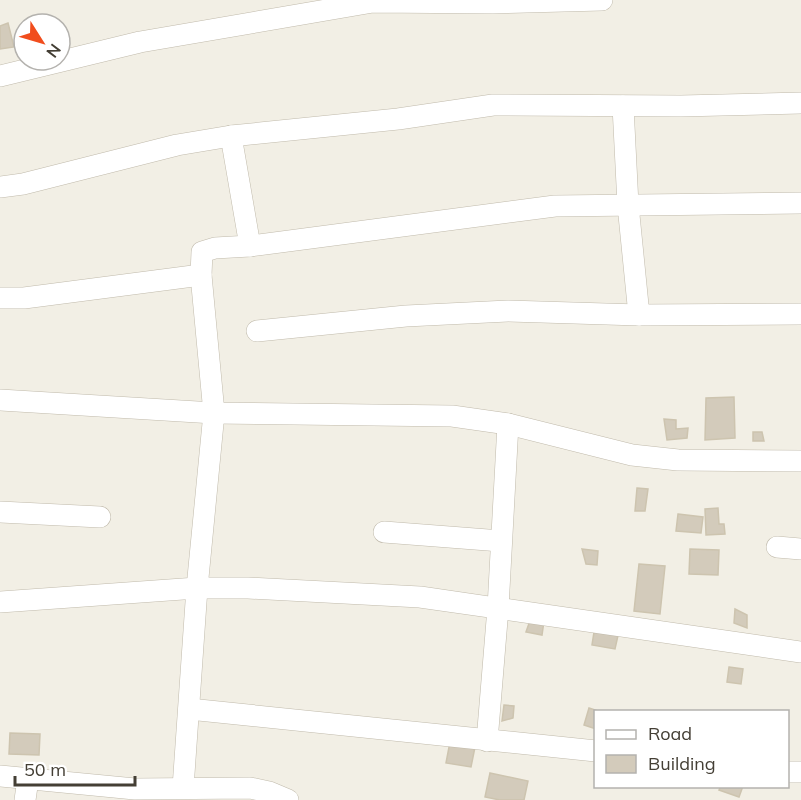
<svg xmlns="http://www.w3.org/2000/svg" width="801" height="800" viewBox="0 0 801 800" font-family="Mulish,sans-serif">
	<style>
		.building { fill: #d3cbbb; stroke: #cdc4af; stroke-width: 1.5 }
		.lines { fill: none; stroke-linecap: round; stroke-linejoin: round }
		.minor-casing { stroke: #c0baab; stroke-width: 22 }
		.minor { stroke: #fff; stroke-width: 21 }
	</style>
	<rect width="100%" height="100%" fill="#f2efe5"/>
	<g class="building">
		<path d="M8,23l6,24 -14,2v-23z"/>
		<path d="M734,397l1,41 -30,2 1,-42z"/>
		<path d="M664,419l12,1v9l12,-1 -1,10 -20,2z"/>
		<path d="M753,432h9l2,9h-11z"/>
		<path d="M637,488l11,1 -3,22h-10z"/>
		<path d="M718,508l1,16h5l1,10 -19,1 -1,-26z"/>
		<path d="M678,514l25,3 -2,16 -25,-2z"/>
		<path d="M582,549l16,2 -1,14 -11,-1z"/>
		<path d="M690,549l29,1 -1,25 -29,-1z"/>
		<path d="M639,564l26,2 -5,48 -26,-3z"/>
		<path d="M735,609l12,6v13l-13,-5z"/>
		<path d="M531,618l13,3 -2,14 -16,-3z"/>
		<path d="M595,626l24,5 -4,18 -23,-4z"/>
		<path d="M729,667l14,2 -2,15 -14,-2z"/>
		<path d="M504,705l10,1 -1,12 -11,3z"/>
		<path d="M589,708l12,4h-5v17l-12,-4z"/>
		<path d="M10,733l30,1 -1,21 -30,-1z"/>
		<path d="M450,742l25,5 -4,20 -25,-4z"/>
		<path d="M490,773l38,8 -4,19h-24l-15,-3z"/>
		<path d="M721,786h22l-4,11 -20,-7z"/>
	</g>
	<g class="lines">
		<g class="minor-casing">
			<g id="minor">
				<path d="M0,76l140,-34 233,-40 120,1 109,-3"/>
				<path d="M623,106l5,99 11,110"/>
				<path d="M231,136l19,110"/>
				<path d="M0,187l23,-3 154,-39 54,-9 167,-17 95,-14 188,1 120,-3"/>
				<path d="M0,298h24l177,-23"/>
				<path d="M257,331l149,-15 102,-5 131,4 162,-1"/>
				<path d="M0,400l214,13 238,3 56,8 124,31 46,5 123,1"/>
				<path d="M0,512l100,5"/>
				<path d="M384,532l117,9"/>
				<path d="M777,547l24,2"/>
				<path d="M0,602l197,-14h51l172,9 381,55"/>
				<path d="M189,709l407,42"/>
				<path d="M487,741l11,-133 10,-184"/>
				<path d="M788,772h13"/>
				<path d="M0,776l135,13 115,-1 19,4 19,8"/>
				<path d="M183,788l14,-200 17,-175 -13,-138 1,-23 13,-4 35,-2 305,-40 246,-3"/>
				<path d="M25,800l3,-21"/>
			</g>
		</g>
		<use href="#minor" class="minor"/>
	</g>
	<rect x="594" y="710" width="195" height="78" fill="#ffffff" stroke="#b4b2ae" stroke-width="1.5"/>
	<rect x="606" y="730" width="30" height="9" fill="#ffffff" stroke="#b4b2ae" stroke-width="1.5"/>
	<text x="648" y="740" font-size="18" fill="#443f35">Road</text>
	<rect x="606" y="755" width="30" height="18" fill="#d3cbbb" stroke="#b4b2ae" stroke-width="1.5"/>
	<text x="648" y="770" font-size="18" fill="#443f35">Building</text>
	<g transform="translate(42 42) rotate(127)"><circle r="28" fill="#ffffff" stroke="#b4b2ae" stroke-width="1.5"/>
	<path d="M0-4.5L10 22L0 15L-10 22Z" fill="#f14d1d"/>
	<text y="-9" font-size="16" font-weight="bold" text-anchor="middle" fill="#443f35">N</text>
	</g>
	<path d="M15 776v9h120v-9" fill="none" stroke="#443f35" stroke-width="3"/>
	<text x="24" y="776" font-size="18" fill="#443f35" stroke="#ffffff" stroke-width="4.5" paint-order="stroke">50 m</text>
</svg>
